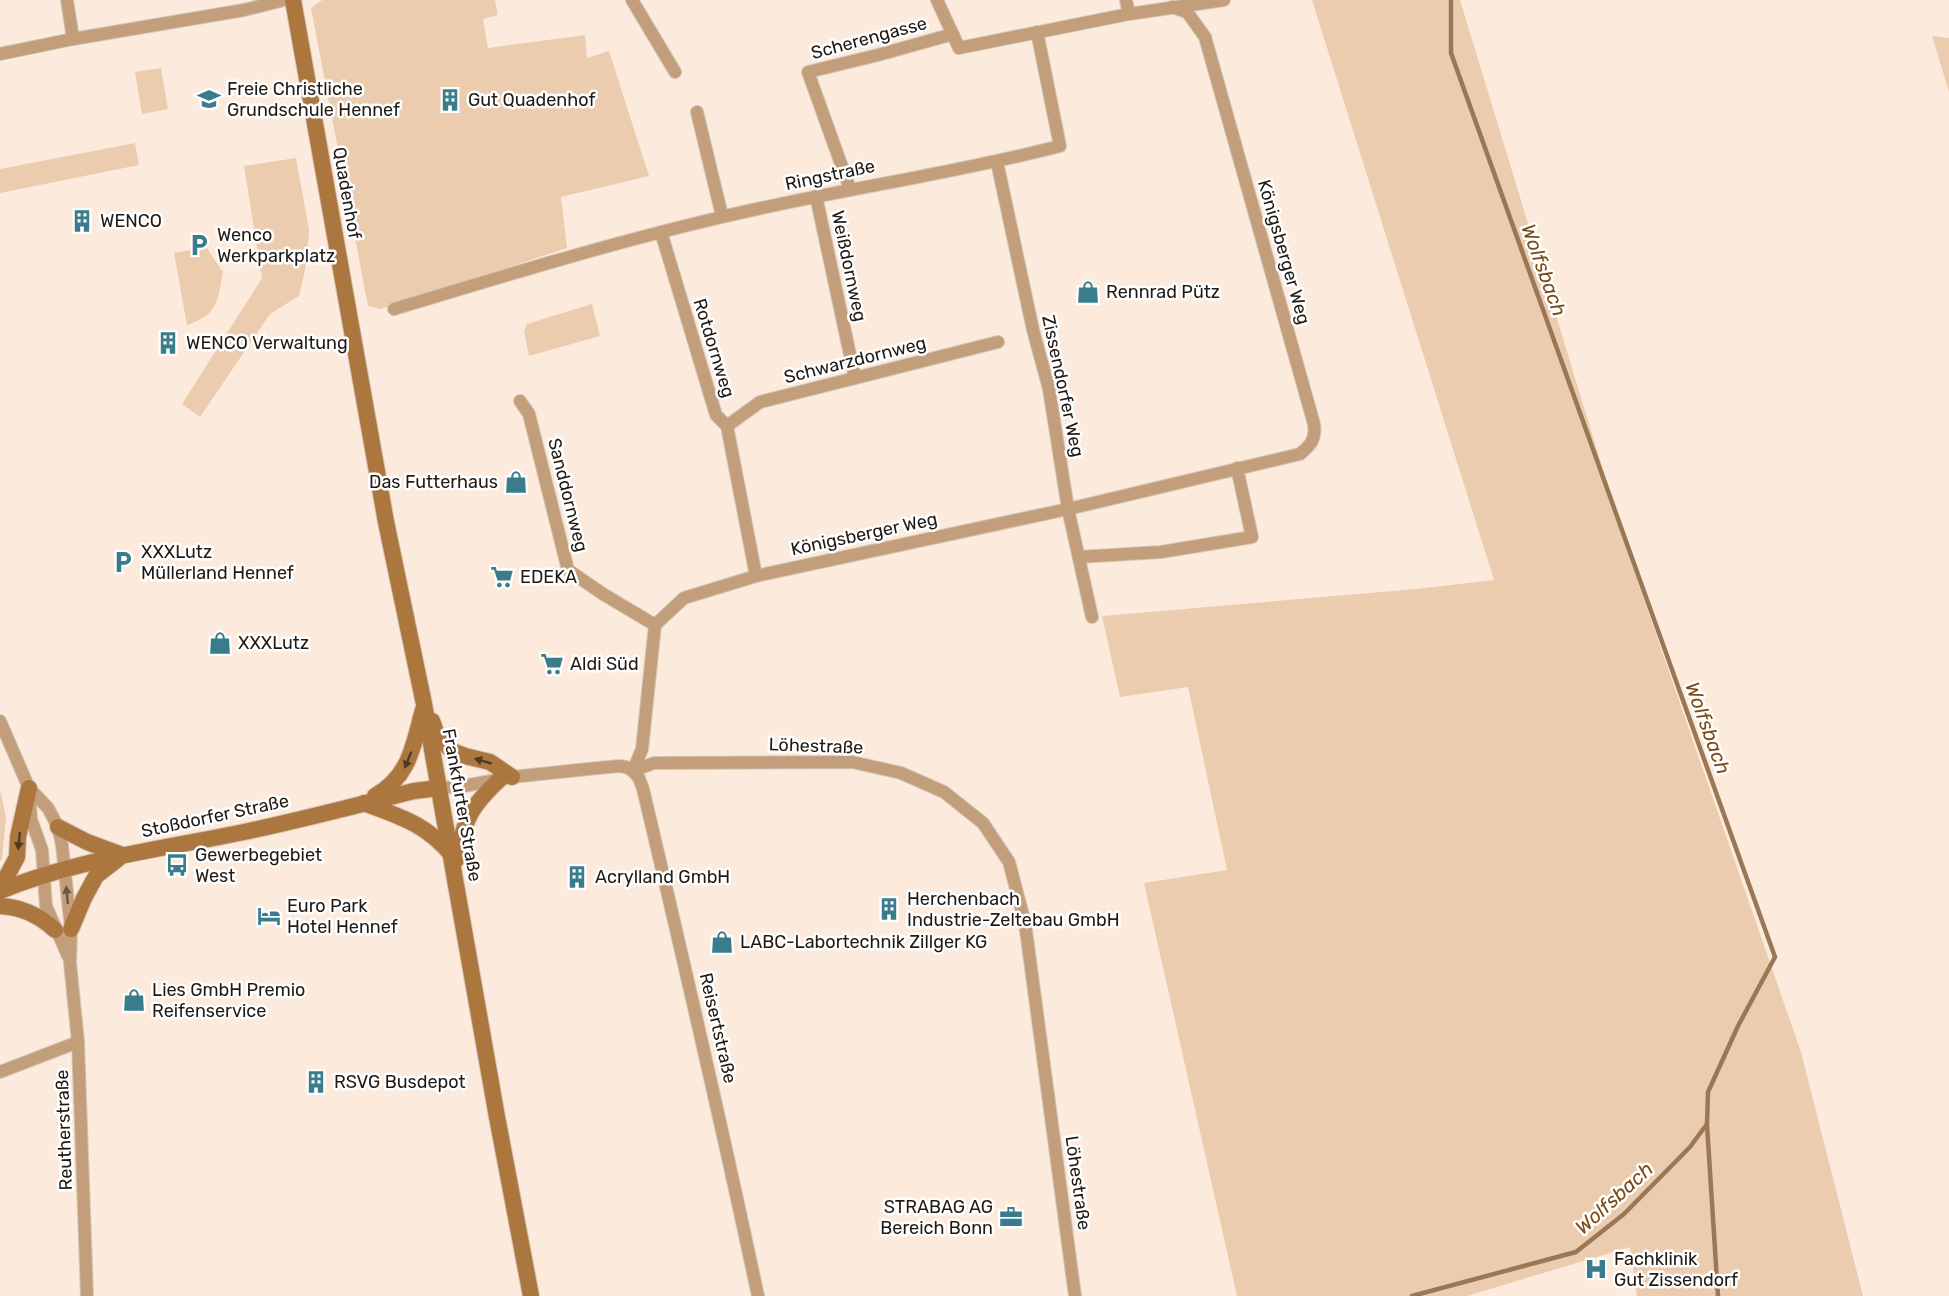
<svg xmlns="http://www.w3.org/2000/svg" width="1949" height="1296" viewBox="0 0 1949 1296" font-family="Rubik,sans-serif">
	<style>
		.green { fill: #ebccae }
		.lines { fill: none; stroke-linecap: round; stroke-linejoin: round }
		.stream { stroke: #9b7855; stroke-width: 4.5 }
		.minor-casing { stroke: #d4c5b8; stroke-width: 14 }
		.secondary-casing { stroke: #d4c5b8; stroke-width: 18 }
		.minor { stroke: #c39e7b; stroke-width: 12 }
		.secondary { stroke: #ac763f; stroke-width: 16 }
		.oneway { fill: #513a24 }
		.oneway2 { fill: #695543 }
		.labels { text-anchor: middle; stroke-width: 5; stroke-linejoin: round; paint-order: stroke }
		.street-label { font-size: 18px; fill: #201a15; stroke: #fff }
		.poi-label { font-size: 18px; fill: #201a15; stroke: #fff; text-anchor: start }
		.water-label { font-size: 20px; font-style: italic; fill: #7b4c15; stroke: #fff }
	</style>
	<rect width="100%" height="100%" fill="#fcebdc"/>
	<g class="green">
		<path d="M322,0h173l3,15 -15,4 5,29 97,-13 2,23 22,-7 40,125 -88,21 6,51 -186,61 -13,-3 -57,-298z"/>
		<path d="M1312,0h148l172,565 169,487 62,244h-226l-7,-49 -163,49h-230l-93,-413 83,-13 -39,-183 -68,10 -18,-81 314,-27 78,-9z"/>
		<path d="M1932,36l17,2v54z"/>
		<path d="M161,68l7,41 -26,5 -7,-42z"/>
		<path d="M135,143l4,22 -139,28v-24z"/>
		<path d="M296,158l13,72 -2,31 -8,35 -29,18 -70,103 -18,-13 80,-126 -18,-112z"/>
		<path d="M206,247l17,25c-6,30 -4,42 -36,53l-13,-72z"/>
		<path d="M592,304l8,32 -71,20 -5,-25 3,-7z"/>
		<path d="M0,790l6,27 -4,43 -2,1z"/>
	</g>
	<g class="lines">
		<g class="stream">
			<path d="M1707,1125l11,171"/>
			<path d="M1412,1296l164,-44 48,-38 66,-67 17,-23 1,-32 30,-66 37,-69 -324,-904v-53"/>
		</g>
		<g class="minor-casing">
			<g id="minor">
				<path d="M67,0l6,39"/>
				<path d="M632,0l43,72"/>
				<path d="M937,0l22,48 170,-34 95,-14"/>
				<path d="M1126,0l3,14"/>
				<path d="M0,54l73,-15 171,-29 40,-10"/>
				<path d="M697,112l25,104"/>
				<path d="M997,162l36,168 16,59 19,120 24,108"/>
				<path d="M850,189l-42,-117 70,-17 75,-21"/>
				<path d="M816,196l39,182"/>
				<path d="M661,232l55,183 11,11 29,150"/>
				<path d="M394,309c109,-33 217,-66 328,-92 112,-27 226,-42 338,-71l-23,-114"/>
				<path d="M520,401l9,13 39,156 35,24 52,31"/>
				<path d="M727,426l33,-24 238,-60"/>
				<path d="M1079,557l82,-5 91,-15 -15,-69"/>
				<path d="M0,721l29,67 2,31 11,31 4,56 22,50"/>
				<path d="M29,788l19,20 10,19 4,18 9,84 -1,34 8,79 9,254"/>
				<path d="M439,788l25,-2 48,-9 76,-8 31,-3 7,1 7,4 21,-8 198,-1 49,11 43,19 39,31 26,39 16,61 50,373"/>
				<path d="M0,1072l78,-30"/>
				<path d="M758,1296c-36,-170 -75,-338 -115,-507l-4,-11 -6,-7 9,-22 13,-124 29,-27 72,-22 312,-67 232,-55c11,-9 16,-15 14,-30l-109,-387 -18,-25 -15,-5"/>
			</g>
		</g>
		<g class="secondary-casing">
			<g id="secondary">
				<path d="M293,0l93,522 38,182 73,413 34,179"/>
				<path d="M432,721l5,14 15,16 13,5 25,6 22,15"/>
				<path d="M375,796c35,-20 38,-50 48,-86"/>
				<path d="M364,803c37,14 62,21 88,52"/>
				<path d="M58,827l29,15 35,13"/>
				<path d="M456,860c9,-41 13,-52 44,-81"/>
				<path d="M0,889l17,-32 1,-20 11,-49"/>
				<path d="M0,891c78,-32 162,-42 244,-59 57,-12 114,-27 170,-41l25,-3"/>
				<path d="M0,906c22,1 39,9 55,24"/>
				<path d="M71,929l13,-31 12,-22 22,-17"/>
			</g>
		</g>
		<use href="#minor" class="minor"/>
		<use href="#secondary" class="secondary"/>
	</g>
	<defs><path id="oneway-solid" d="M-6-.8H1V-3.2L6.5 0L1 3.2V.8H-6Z" transform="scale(1.5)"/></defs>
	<g class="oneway">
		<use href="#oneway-solid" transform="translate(408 760) rotate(112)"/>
		<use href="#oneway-solid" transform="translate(483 761) rotate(-164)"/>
		<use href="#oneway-solid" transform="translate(19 841) rotate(96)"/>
	</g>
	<use class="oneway2" href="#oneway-solid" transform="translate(67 895) rotate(-96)"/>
	<defs>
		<g id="school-bare" transform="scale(1.8)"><path d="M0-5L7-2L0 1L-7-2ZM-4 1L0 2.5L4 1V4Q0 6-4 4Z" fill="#397d8d" stroke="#fff" stroke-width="2.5" paint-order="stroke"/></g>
		<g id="building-bare" transform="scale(1.8)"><path d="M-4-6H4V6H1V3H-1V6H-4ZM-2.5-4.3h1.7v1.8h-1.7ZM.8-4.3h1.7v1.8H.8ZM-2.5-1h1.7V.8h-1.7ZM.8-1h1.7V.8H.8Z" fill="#397d8d" stroke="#fff" stroke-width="2.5" paint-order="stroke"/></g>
		<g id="parking-bare" transform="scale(1.8)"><path d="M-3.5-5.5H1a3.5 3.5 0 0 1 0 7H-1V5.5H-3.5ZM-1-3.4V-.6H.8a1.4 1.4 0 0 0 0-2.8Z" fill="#397d8d" stroke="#fff" stroke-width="2.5" paint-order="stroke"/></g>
		<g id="shop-bare" transform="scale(1.8)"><path d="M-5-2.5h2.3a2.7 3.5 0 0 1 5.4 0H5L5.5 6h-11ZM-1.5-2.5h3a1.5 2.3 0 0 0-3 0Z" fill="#397d8d" stroke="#fff" stroke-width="2.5" paint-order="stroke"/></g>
		<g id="supermarket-bare" transform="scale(1.8)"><path d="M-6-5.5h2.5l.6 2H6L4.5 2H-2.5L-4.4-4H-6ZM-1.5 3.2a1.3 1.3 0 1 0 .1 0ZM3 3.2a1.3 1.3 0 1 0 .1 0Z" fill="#397d8d" stroke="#fff" stroke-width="2.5" paint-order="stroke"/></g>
		<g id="bus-bare" transform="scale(1.8)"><path d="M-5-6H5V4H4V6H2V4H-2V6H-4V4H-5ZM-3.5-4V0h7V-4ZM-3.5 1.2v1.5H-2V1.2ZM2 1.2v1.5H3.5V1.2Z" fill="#397d8d" stroke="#fff" stroke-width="2.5" paint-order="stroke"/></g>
		<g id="hotel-bare" transform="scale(1.8)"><path d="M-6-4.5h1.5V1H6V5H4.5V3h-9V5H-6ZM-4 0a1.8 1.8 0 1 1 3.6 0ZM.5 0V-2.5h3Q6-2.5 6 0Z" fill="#397d8d" stroke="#fff" stroke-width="2.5" paint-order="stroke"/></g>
		<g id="office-bare" transform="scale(1.8)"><path d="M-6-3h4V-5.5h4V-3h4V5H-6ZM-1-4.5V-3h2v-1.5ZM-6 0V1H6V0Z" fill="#397d8d" stroke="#fff" stroke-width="2.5" paint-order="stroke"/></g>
		<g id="hospital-bare" transform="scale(1.8)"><path d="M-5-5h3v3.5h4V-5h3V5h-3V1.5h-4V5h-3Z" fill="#397d8d" stroke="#fff" stroke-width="2.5" paint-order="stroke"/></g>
	</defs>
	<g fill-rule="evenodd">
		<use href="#school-bare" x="209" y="99"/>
		<use href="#building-bare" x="450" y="100"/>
		<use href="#building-bare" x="82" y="221"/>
		<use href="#parking-bare" x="199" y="245"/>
		<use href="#shop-bare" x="1088" y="292"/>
		<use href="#building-bare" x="168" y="343"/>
		<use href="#shop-bare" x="516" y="482"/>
		<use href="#parking-bare" x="123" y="562"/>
		<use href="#supermarket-bare" x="502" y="577"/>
		<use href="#shop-bare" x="220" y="643"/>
		<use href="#supermarket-bare" x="552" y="664"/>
		<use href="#bus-bare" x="177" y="865"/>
		<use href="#building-bare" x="577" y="877"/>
		<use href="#building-bare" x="889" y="909"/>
		<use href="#hotel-bare" x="269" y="916"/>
		<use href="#shop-bare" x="722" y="942"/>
		<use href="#shop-bare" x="134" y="1000"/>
		<use href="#building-bare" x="316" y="1082"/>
		<use href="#office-bare" x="1011" y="1217"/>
		<use href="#hospital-bare" x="1596" y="1269"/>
	</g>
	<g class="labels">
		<g class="street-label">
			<text transform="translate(869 38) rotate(-15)" y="6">Scherengasse</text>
			<text transform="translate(830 175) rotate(-12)" y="6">Ringstraße</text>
			<text transform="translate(347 193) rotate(80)" y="6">Quadenhof</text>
			<text transform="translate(1284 252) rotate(74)" y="6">Königsberger Weg</text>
			<text transform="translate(849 266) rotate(78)" y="6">Weißdornweg</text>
			<text transform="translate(714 348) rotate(73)" y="6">Rotdornweg</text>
			<text transform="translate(855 360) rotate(-14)" y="6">Schwarzdornweg</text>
			<text transform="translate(1063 386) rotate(78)" y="6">Zissendorfer Weg</text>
			<text transform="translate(568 495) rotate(76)" y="6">Sanddornweg</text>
			<text transform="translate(864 534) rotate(-12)" y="6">Königsberger Weg</text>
			<text transform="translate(816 746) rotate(2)" y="6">Löhestraße</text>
			<text transform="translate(462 805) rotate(80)" y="6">Frankfurter Straße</text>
			<text transform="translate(215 816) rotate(-12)" y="6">Stoßdorfer Straße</text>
			<text transform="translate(718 1028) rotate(77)" y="6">Reisertstraße</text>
			<text transform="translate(64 1130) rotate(-92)" y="6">Reutherstraße</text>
			<text transform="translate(1078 1183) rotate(82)" y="6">Löhestraße</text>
		</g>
		<g class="poi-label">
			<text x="227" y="95">Freie Christliche<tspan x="227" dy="21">Grundschule Hennef</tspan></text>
			<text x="468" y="106">Gut Quadenhof</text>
			<text x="100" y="227">WENCO</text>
			<text x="217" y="241">Wenco<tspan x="217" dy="21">Werkparkplatz</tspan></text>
			<text x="1106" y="298">Rennrad Pütz</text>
			<text x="186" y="349">WENCO Verwaltung</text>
			<text x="498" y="488" text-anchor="end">Das Futterhaus</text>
			<text x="141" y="558">XXXLutz<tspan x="141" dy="21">Müllerland Hennef</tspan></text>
			<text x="520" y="583">EDEKA</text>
			<text x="238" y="649">XXXLutz</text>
			<text x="570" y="670">Aldi Süd</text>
			<text x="195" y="861">Gewerbegebiet<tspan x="195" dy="21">West</tspan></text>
			<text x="595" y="883">Acrylland GmbH</text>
			<text x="907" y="905">Herchenbach<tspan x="907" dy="21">Industrie-Zeltebau GmbH</tspan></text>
			<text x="287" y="912">Euro Park<tspan x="287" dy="21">Hotel Hennef</tspan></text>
			<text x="740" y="948">LABC-Labortechnik Zillger KG</text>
			<text x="152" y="996">Lies GmbH Premio<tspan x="152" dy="21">Reifenservice</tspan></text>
			<text x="334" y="1088">RSVG Busdepot</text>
			<text x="993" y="1213" text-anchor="end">STRABAG AG<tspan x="993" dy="21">Bereich Bonn</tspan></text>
			<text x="1614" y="1265">Fachklinik<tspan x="1614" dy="21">Gut Zissendorf</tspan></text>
		</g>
		<g class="water-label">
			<text transform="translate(1544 270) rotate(70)" y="7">Wolfsbach</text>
			<text transform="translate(1708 728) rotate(70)" y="7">Wolfsbach</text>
			<text transform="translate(1614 1198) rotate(-42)" y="7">Wolfsbach</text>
		</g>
	</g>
</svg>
